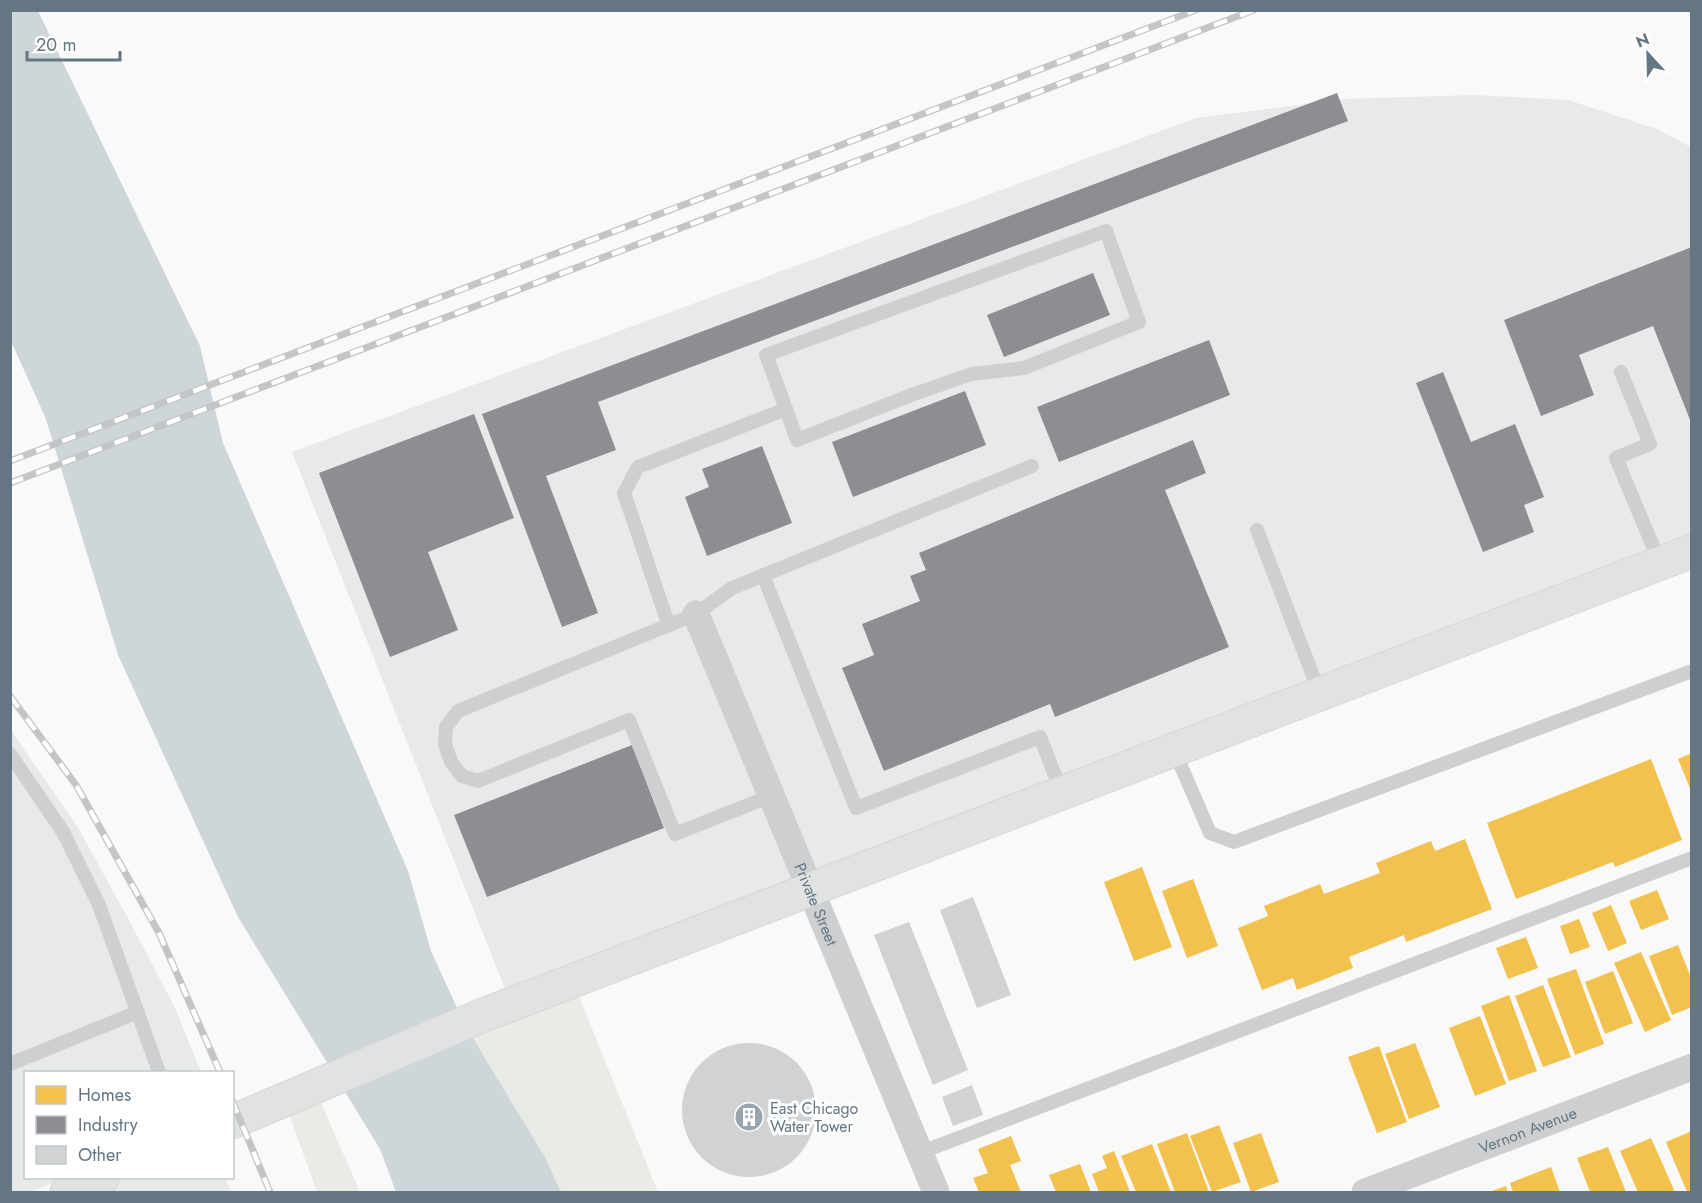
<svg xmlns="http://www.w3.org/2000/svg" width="1702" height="1203" viewBox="0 0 1702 1203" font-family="Jost,sans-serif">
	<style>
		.built { fill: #e8e9e9 }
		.green { fill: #e8ebe6 }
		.water { fill: #ced6d9 }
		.homes { fill: #f2c14e }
		.industry { fill: #8d8d92 }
		.building { fill: #d0d2d3 }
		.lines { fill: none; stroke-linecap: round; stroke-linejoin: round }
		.secondary-casing { stroke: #d5d6d7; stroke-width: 35 }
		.service { stroke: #cecfd0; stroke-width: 14 }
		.minor { stroke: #cecfd0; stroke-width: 27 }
		.secondary { stroke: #e1e2e2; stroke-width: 33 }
		.rail-casing { stroke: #c3c5c6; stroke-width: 7 }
		.rail { stroke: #fff; stroke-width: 4.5; stroke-dasharray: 14; stroke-linecap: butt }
		.labels { text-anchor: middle; stroke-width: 6; stroke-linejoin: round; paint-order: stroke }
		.street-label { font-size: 16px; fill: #657683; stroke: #fff }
		.poi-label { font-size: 16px; fill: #657683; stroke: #fff; text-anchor: start }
	</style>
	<rect width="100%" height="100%" fill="#f9f9f9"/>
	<g class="built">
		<path d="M1473,95l95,5 89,29 34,18v394l-1184,453 -215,-542 904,-334 147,-19z"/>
		<path d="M10,729l67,97 53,96 45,86 26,64h-175v106h39l-35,14h-20z"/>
		<path d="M103,1178h121l8,14h-165z"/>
	</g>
	<g class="green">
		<path d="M574,984l84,208h-97l-15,-33 -82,-136z"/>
		<path d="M314,1087l46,105h-43l-33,-92z"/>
	</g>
	<path class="water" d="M10,11h28l162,335 23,97 185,428 23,80 33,72 82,136 15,33h-165l-16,-43 -142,-232 -120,-262 -72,-236 -35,-78z"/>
	<g class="homes">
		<path d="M1692,753v38h-1l-13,-32z"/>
		<path d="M1651,759l31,81 -67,27 -2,-5 -97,37 -29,-76z"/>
		<path d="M1465,839l27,70 -86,33 -2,-7 -55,22 4,11 -56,22 -4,-12 -31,12 -24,-62 30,-12 -4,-10 56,-22 4,10 56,-21 -4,-10 55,-22 4,10z"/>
		<path d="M1142,867l30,80 -38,14 -30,-79z"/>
		<path d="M1193,879l25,67 -31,12 -25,-67z"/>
		<path d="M1657,890l12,29 -28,11 -12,-29z"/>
		<path d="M1611,905l16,38 -19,8 -16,-38z"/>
		<path d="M1579,919l11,28 -20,7 -10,-28z"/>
		<path d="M1526,937l12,31 -30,11 -12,-31z"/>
		<path d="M1678,945l14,35v27l-20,8 -23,-59z"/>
		<path d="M1641,952l30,68 -26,12 -31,-69z"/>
		<path d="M1576,969l28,75 -29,11 -28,-76z"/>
		<path d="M1613,971l20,52 -28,11 -20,-52z"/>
		<path d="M1543,985l28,72 -28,10 -28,-71z"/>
		<path d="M1509,995l28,76 -28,10 -28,-75z"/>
		<path d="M1480,1016l26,68 -31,12 -26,-68z"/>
		<path d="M1415,1043l25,64 -31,12 -24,-65z"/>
		<path d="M1379,1046l28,76 -30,11 -29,-76z"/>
		<path d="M1219,1125l22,57 -29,10 -22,-56z"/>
		<path d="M1692,1131v61h-5l-21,-50z"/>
		<path d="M1187,1133l22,59h-34l-18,-48z"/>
		<path d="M1261,1133l18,49 -28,10 -18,-49z"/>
		<path d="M1011,1136l10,25 -11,4 11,27h-42l-6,-14 15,-5 -10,-24z"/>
		<path d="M1651,1138l24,54h-37l-18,-41z"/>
		<path d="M1152,1144l19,48h-35l-15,-36z"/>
		<path d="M1608,1147l18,45h-36l-13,-34z"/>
		<path d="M1114,1151l16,41h-31l-7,-18 15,-6 -5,-12z"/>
		<path d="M1080,1164l11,28h-35l-7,-17z"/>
		<path d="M1551,1167l9,25h-47l-3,-9z"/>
		<path d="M1506,1186l2,6h-19z"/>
	</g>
	<g class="industry">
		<path d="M1337,93l11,28 -750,281 18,48 -70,26 52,137 -36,14 -80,-213z"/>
		<path d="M1692,247v178l-39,-99 -74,29 15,40 -53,21 -37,-96z"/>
		<path d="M1093,273l17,42 -106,42 -17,-42z"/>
		<path d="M1209,340l21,55 -171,67 -22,-55z"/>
		<path d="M1443,372l28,70 44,-18 29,73 -20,8 10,27 -51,20 -67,-169z"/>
		<path d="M965,391l21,54 -133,52 -21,-55z"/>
		<path d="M474,414l40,104 -86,34 30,78 -68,27 -71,-184z"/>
		<path d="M1193,440l13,33 -41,17 64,157 -174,70 -5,-13 -166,67 -42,-103 32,-13 -12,-31 58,-23 -10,-25 16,-6 -7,-17z"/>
		<path d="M762,446l30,77 -85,33 -22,-59 24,-10 -7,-18z"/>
		<path d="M632,745l32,83 -177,69 -33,-82z"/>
	</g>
	<g class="building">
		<path d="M973,897l38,98 -34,13 -37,-98z"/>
		<path d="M909,922l59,148 -35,15 -59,-150z"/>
		<circle cx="749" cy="1110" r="67"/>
		<path d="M972,1085l11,30 -30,11 -11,-29z"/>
	</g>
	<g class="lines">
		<g class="secondary-casing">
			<g id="secondary">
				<path d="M232,1122l249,-106 1211,-465"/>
				<path d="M67,1192l35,-14"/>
			</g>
		</g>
		<g class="service">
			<path d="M1621,372l29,72 -34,14 44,105"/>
			<path d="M1257,530l63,164"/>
			<path d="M763,575l93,233 184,-71 22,56"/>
			<path d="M668,623l-44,-130 14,-26 148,-58 11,31 117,-46 58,-20 52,-6 115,-46 -33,-91 -340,124 20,54"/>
			<path d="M1174,750l36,83 24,9 458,-171"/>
			<path d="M10,754l53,78 36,73 60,167"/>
			<path d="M771,796l-96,38 -46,-114 -151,61 -16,-5 -11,-14 -6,-18 1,-17 12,-16 238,-97 36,-26 300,-122"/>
			<path d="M10,1064l128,-52"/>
			<path d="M919,1153l773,-295"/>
		</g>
		<g class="minor">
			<path id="s1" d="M696,614l240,578"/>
			<path id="s2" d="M1365,1192l327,-125"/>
		</g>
		<use href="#secondary" class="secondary"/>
		<g class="rail-casing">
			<g id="rail">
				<path d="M10,461l1186,-451"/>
				<path d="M10,483l1244,-473"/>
				<path d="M10,696l66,89 83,148 61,139"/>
				<path d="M232,1100l38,92"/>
			</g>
		</g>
		<use href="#rail" class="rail"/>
	</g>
	<defs>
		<g id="building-disc" transform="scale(1.5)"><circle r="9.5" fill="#99a4ac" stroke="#fff"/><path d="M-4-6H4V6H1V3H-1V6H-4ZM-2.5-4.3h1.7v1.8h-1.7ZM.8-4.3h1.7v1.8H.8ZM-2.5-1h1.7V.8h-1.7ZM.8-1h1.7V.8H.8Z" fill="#fff"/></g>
	</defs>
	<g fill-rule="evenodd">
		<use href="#building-disc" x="749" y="1117"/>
	</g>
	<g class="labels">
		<g class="street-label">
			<text dy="6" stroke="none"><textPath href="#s1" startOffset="314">Private Street</textPath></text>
			<text dy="6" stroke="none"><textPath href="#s2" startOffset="174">Vernon Avenue</textPath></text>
		</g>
		<g class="poi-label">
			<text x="770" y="1114">East Chicago<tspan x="770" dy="18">Water Tower</tspan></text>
		</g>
	</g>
	<rect width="1702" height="1203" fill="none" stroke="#657683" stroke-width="24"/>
	<rect x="24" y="1071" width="210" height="108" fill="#ffffff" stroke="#c1c8cd" stroke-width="1.5"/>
	<rect x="36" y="1086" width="30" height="18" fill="#f2c14e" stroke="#c1c8cd" stroke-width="1.5"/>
	<text x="78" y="1101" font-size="18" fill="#657683">Homes</text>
	<rect x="36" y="1116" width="30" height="18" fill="#8d8d92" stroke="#c1c8cd" stroke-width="1.5"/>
	<text x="78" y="1131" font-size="18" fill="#657683">Industry</text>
	<rect x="36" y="1146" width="30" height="18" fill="#d0d2d3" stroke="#c1c8cd" stroke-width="1.5"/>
	<text x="78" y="1161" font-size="18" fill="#657683">Other</text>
	<g transform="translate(1648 54) rotate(338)" stroke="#ffffff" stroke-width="4.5" paint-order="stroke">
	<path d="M0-4.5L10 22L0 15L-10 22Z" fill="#657683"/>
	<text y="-9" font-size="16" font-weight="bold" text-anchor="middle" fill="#657683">N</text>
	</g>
	<path d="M27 51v9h93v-9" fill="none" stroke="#657683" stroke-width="3"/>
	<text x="36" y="51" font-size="18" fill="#657683" stroke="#ffffff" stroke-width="4.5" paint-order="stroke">20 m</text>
</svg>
